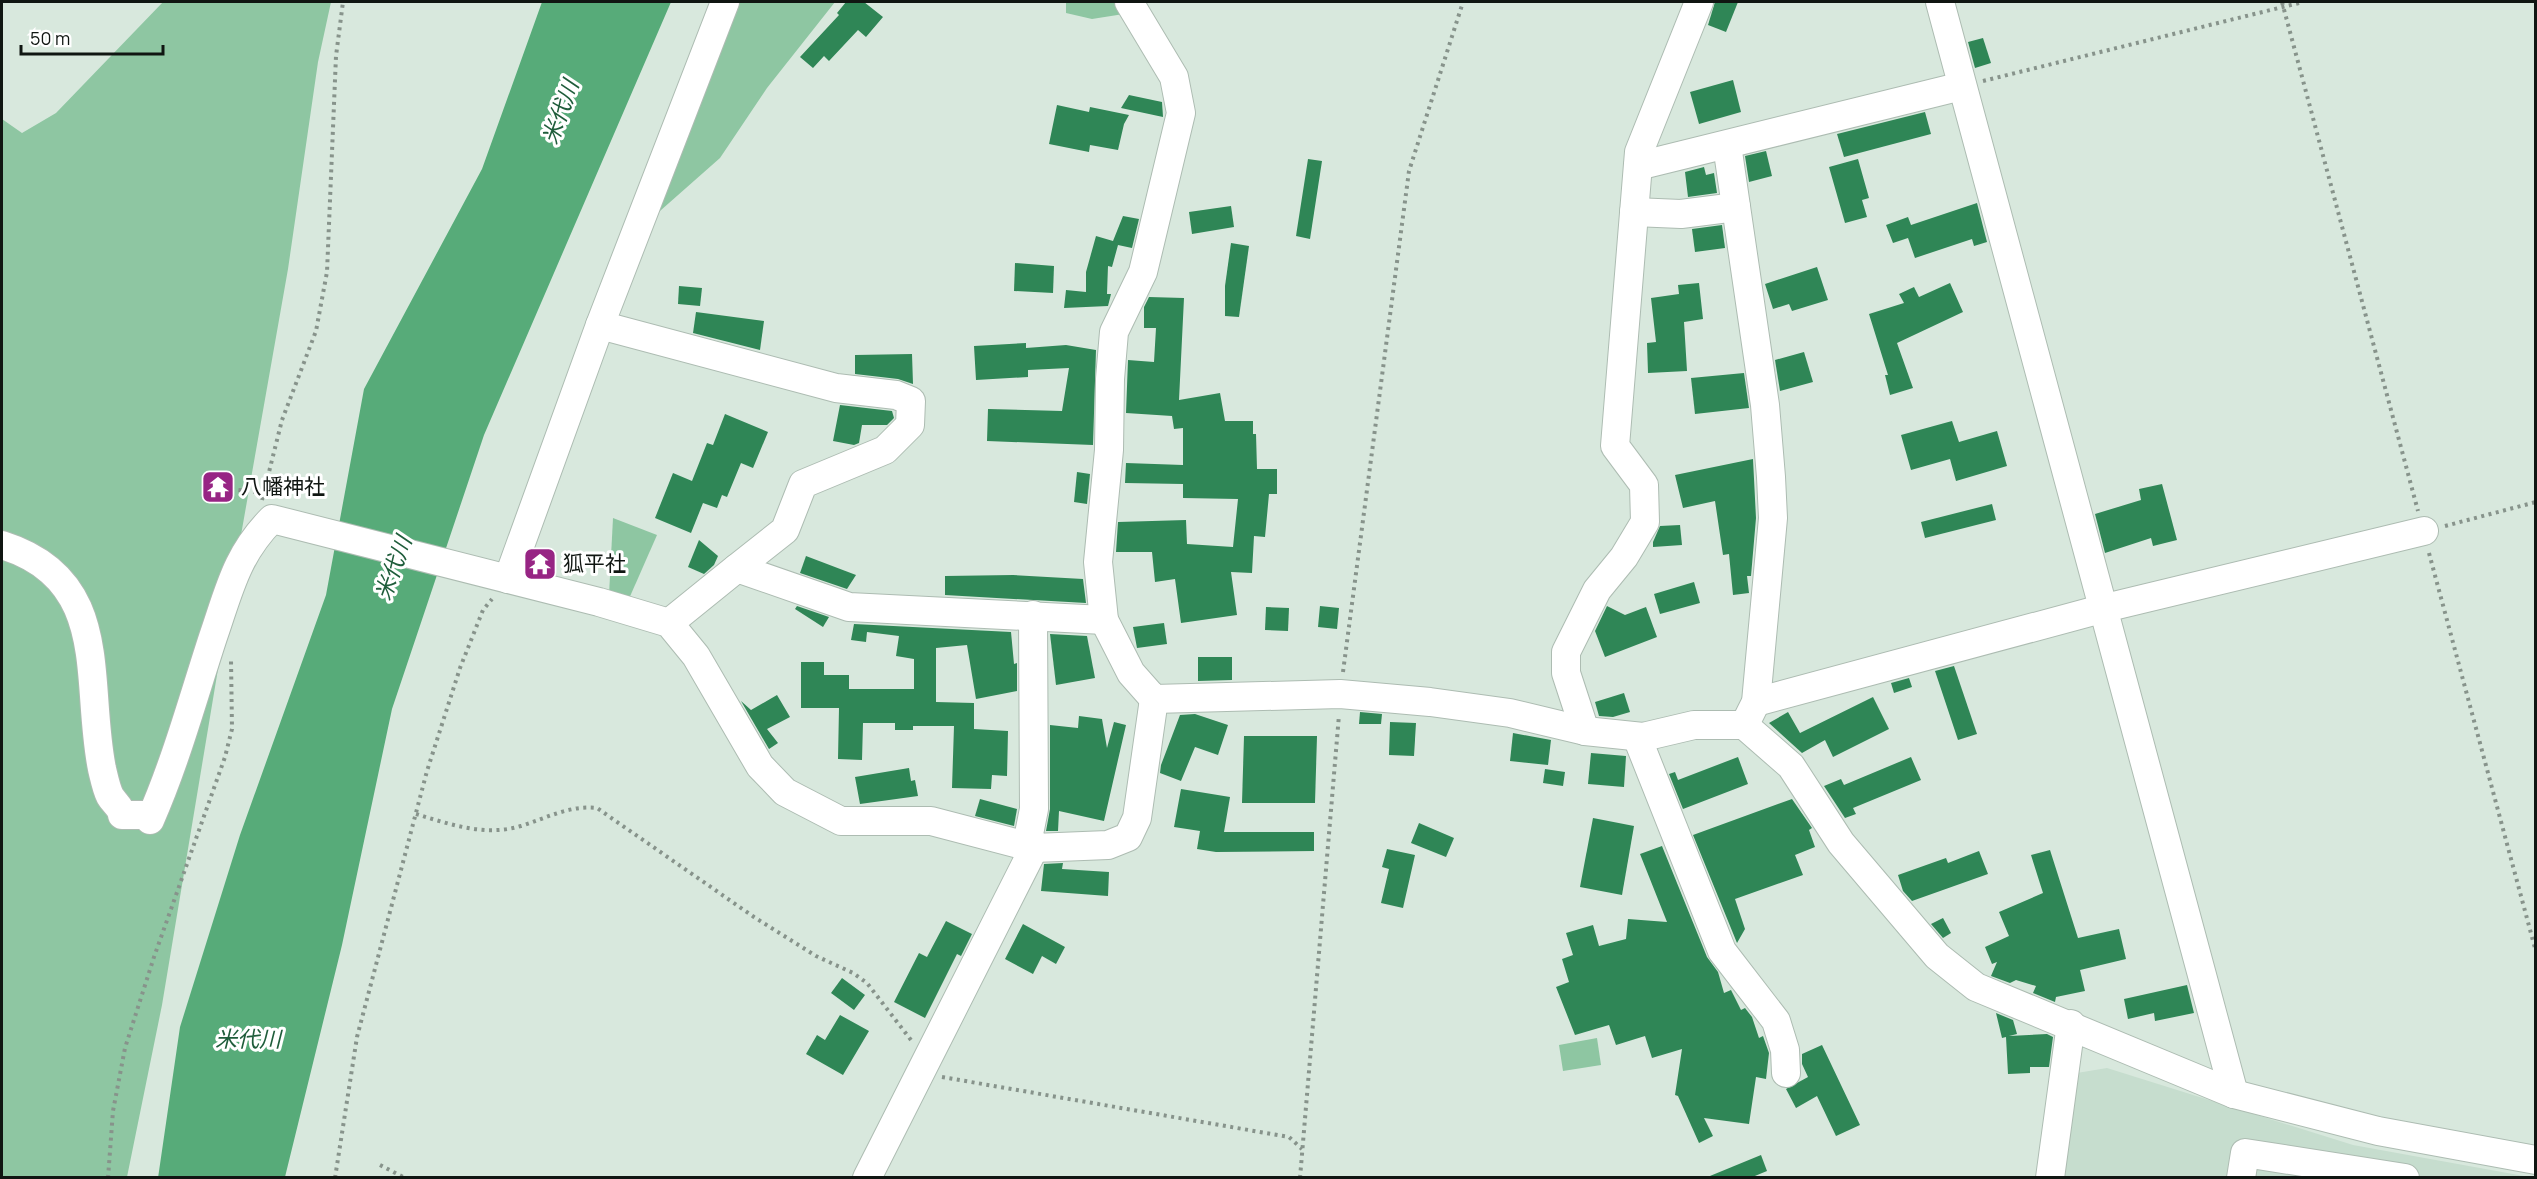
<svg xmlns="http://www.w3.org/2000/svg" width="2537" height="1179" viewBox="0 0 2537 1179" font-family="Manrope,'Noto Sans JP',sans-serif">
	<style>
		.built { fill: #c6ddce }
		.green { fill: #8ec6a2 }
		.water { fill: #57ab79 }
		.building { fill: #2f8656 }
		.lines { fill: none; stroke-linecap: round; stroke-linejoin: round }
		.minor-casing { stroke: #adbcb2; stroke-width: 30 }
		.path { stroke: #87938b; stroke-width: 4; stroke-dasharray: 3 4.5; stroke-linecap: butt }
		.minor { stroke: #fff; stroke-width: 28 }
		.labels { text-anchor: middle; stroke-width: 6; stroke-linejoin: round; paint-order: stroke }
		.poi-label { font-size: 21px; fill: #101612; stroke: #fff; text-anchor: start }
		.water-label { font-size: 22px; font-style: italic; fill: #1f5d3b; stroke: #fff }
	</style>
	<rect width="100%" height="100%" fill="#d8e8dd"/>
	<path class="built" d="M2107,1068l246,77 182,33h-474l16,-105z"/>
	<g class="green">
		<path d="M163,2h168l-13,60 -30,207 -59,334 -67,402 -35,172h-125v-1058l20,14 34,-20z"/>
		<path d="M733,2h102l-68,86 -47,70 -68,60z"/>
		<path d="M1066,2h56l8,11 -38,6 -26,-6z"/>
		<path d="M613,518l44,17 -29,66 -19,-6z"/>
		<path d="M1597,1038l4,27 -38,6 -4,-26z"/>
	</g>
	<path class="water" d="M542,2h129l-187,433 -92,274 -50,236 -57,232 -127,1 22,-151 60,-192 86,-240 38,-206 118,-220z"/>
	<g class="building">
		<path d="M846,2h18l19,15 -17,20 -8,-7 -29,31 -5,-5 -11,12 -13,-11 39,-42 -2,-2z"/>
		<path d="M1715,2h23l-12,30 -18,-7z"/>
		<path d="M1983,38l8,25 -16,5 -7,-26z"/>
		<path d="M1733,80l8,32 -42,12 -9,-32z"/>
		<path d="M1129,95l33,7 1,15 -42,-9z"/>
		<path d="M1057,105l32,7 1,-5 39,8 -5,9 -6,26 -28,-5 -1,7 -40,-8z"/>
		<path d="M1925,112l6,22 -87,23 -7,-23z"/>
		<path d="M1766,151l6,25 -23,6 -4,-26z"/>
		<path d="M1308,159l14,2 -12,78 -14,-3z"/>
		<path d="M1858,159l11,39 -7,2 5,17 -22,6 -16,-56z"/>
		<path d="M1704,167l2,8 8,-2 3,20 -29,4 -3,-25z"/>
		<path d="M1977,203l10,39 -13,4 -2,-7 -57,19 -7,-20 -15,5 -7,-18 22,-8 3,8z"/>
		<path d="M1231,206l3,21 -42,7 -3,-22z"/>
		<path d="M1123,216l16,3 -7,29 -14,-3 -6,22 -4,-1 -1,28h4l-3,12 -44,2 2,-18 20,2v-20l10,-36 17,5z"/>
		<path d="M1722,225l3,23 -30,4 -3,-23z"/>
		<path d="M1231,243l18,3 -10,71 -14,-1v-30z"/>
		<path d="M1015,263l39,3 -1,27 -39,-2z"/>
		<path d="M1817,267l11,33 -36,11 -3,-7 -16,5 -8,-25z"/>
		<path d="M1699,283l4,36 -19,3 3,49 -39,2 -1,-30 9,-1 -5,-44 28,-4 -1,-9z"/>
		<path d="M1950,283l13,29 -66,31 16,45 -23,7 -5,-20h3l-19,-61 35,-11 -5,-9 15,-7 5,10z"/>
		<path d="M679,286l23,2 -2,18 -22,-2z"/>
		<path d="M1149,297l35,1 -5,102 41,-7 5,28h28v13h3l1,35h20v25h-8l-4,43 -11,-1 -2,37 -21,-1 6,43 -56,8 -6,-44 -20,3 -3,-30h-36l2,-30 68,-2 1,24 46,3 5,-48 -55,-1v-14l-58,-1 1,-20 57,2v-37l-9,1 -2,-13 -46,-3 2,-53 26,2 2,-34h-12v-21z"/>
		<path d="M696,312l68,9 -4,29 -67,-17z"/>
		<path d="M1026,343v5l40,-3 30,5 -3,95 -106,-4 1,-32 74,2 7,-43 -41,2v7l-52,3 -2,-34z"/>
		<path d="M1804,352l9,30 -33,9 -5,-31z"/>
		<path d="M912,354l1,30 -15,-5 -43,-5v-19z"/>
		<path d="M1744,373l5,35 -54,6 -4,-36z"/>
		<path d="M840,405l52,6 2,7 -7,7h-25l-3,18 -5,2 -21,-4z"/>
		<path d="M725,414l43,18 -15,36 -12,-5 -14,34 -5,-2 -5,13 -14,-5 -12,30 -36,-15 18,-45 19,8 15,-38 6,2z"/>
		<path d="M1952,421l7,21 38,-11 10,35 -51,15 -6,-22 -39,11 -10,-35z"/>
		<path d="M1753,459l3,59 -5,58h-4l2,17 -16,2 -4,-41 -6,1 -8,-54 -32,7 -8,-33z"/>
		<path d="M1077,472l13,2 -3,30 -13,-2z"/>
		<path d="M2162,484l15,56 -24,6 -2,-8 -46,15 -10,-39 46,-14 -2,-11z"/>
		<path d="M1992,504l4,16 -71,18 -4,-16z"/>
		<path d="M1680,525l2,20 -29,2v-5l7,-16z"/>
		<path d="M699,540l19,16 -4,9 -10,9 -16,-7z"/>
		<path d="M806,556l50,19 -9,14 -47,-16z"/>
		<path d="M1013,575l70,4 3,24 -141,-8v-19z"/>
		<path d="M1694,582l6,21 -40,11 -6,-20z"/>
		<path d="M797,606l32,11 -6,10 -28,-18z"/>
		<path d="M1320,606l19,2 -2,21 -19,-2z"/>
		<path d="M1607,606l18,9 21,-8 11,30 -52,20 -10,-26z"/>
		<path d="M1266,607l23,1 -1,23 -23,-1z"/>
		<path d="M1164,623l3,21 -30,4 -4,-21z"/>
		<path d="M854,624l157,8 3,32 3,-1v28l-41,8 -9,-54 -31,3v54l38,1v26l34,2 -1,45 -15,-1 -1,14 -39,-1 2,-62h-41v4h-18v-7h-32l-1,37 -24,-1 1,-51h-38v-46h23v13h25v14h65v-30l-18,-3 3,-20 -32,-4 -1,10 -15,-2z"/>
		<path d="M1050,634l37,2 8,42 -39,7z"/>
		<path d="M1198,657h34v23l-34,1z"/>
		<path d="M1954,666l23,68 -19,6 -23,-69z"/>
		<path d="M1909,678l3,9 -18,6 -3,-10z"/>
		<path d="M1624,693l6,19 -17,5 -14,-1 -4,-14z"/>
		<path d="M777,695l13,22 -23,12 11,14 -9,6 -28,-48 10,9z"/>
		<path d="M1873,697l16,32 -56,28 -8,-17 -23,13 -33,-30 19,-11 12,21z"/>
		<path d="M1360,712l22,2 -1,10h-22z"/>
		<path d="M1195,714l33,11 -10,30 -23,-8 -14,34 -21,-8 1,-8 19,-50z"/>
		<path d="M1079,716l23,3 5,29 7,-26 12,3 -22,96 -45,-10 -1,20h-12l4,-22v-84l28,3z"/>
		<path d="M1390,722l26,1 -2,33 -25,-1z"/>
		<path d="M1513,733l38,7 -3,25 -38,-4z"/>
		<path d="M1244,736h73l-2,67h-73z"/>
		<path d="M1591,753l35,3 -2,31 -36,-3z"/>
		<path d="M1738,757l10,27 -65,25 -14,-35 6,-2 3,8z"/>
		<path d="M1911,757l10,23 -68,28 3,6 -11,4 -21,-32 17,-7 3,6z"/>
		<path d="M909,768l2,13 4,-1 3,16 -58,8 -5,-27z"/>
		<path d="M1545,769l20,3 -2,14 -20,-3z"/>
		<path d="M1181,789l49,8 -6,35h90v19l-98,1 -19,-3 3,-18 -26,-4z"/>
		<path d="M980,799l37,10 -3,17 -39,-10z"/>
		<path d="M1792,799l20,29 -3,2 6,17 -20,8 8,20 -68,24 10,30 -8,14 -44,-108z"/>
		<path d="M1593,818l41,8 -12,69 -42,-8z"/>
		<path d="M1419,823l35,15 -8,19 -35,-14z"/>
		<path d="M1662,846l45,111 11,15 6,21 7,-3 10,20 4,-2 7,9 7,21 4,-2 6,17 -3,26 -10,-2 -7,47 -45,-6 9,18 -14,7 -21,-47 -3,-1 7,-46 -30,9 -7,-22 -29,9 -7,-20 -34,10 -19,-48 13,-5 -7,-23 11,-4 -7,-22 27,-8 6,21 27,-7 2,-20 39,3 -27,-68z"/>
		<path d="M1387,849l28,6 -12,53 -22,-5 8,-34 -7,-2z"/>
		<path d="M2050,850l28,88 41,-9 7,30 -46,11 5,21 -29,6 -1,5 -22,-9 3,-7 -20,-6 -6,3 -19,-7 6,-14 -5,2 -7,-17 24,-11 -10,-24 44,-19 -12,-38z"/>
		<path d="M1979,851l9,23 -76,27 -9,-10 -5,-16 48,-17 2,5z"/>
		<path d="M1063,863l-1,6 47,3 -1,24 -67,-5 3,-27z"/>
		<path d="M1943,918l8,15 -8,5 -12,-14z"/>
		<path d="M946,921l26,13 -11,22 -4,-2 -32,64 -31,-16 25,-49 8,4z"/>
		<path d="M1023,924l42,23 -9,17 -14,-8 -9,18 -28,-15z"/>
		<path d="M842,978l23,17 -11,15 -23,-17z"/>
		<path d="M2187,985l7,28 -39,8 -1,-8 -26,6 -4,-20z"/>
		<path d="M1996,1013l17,7 4,14 -8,2 38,-2 6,3 -4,30h-19v6l-22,1 -2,-37 -4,1z"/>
		<path d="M840,1015l29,16 -26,44 -37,-21 11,-19 8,5z"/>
		<path d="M1822,1045l38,80 -24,11 -19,-40 -21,12 -10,-19 22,-12 -6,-13v-10z"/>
		<path d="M1761,1155l6,16 -17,7h-45z"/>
	</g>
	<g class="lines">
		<g class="minor-casing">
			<g id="minor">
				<path d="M1129,2l45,75 7,36 -38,159 -29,60 -4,47 -1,71 -11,112 6,58 27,53 23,26 186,-5 90,8 80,11 75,18 58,6 51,-12h50l47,41 50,77 96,113 39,31 258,107 144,37 158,29"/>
				<path d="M1940,2l294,1092"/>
				<path d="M1727,145l38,260 6,72 2,41 -17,184 -8,16"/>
				<path d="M1638,166l324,-80"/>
				<path d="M1634,212l47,2 55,-7"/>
				<path d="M600,325l236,63 60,7 15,6 -1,24 -25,25 -82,34 -18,46 -48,38"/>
				<path d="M2,545c111,35 82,135 100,224 2,8 4,19 8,27 4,7 11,11 12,19h23l5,5c26,-59 43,-122 63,-183 16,-46 23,-82 59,-118l327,83 70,21 27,33 64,110 25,26 56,29h90l103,27 74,-3 20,-8 9,-19 17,-119"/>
				<path d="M508,579l92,-254 125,-323"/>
				<path d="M669,623l68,-55 112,39 255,13"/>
				<path d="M1756,702l349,-94 319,-77"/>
				<path d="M1585,731l-19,-58v-21l31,-62 27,-33 21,-35 -1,-37 -29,-39 24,-294 60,-150"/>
				<path d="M1637,737l85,214 54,70 9,29 1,23"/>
				<path d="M867,1178l167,-330 -5,-14 5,-25 -1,-194"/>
				<path d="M2050,1178l21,-154"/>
				<path d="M2241,1178l4,-25 160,25"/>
			</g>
		</g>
		<g class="path">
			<path d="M2282,2l136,509"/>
			<path d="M1983,81l320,-79"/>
			<path d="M231,489l33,4"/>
			<path d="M262,500l20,-80 34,-89 11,-59 9,-216 7,-54"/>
			<path d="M2445,526l91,-24"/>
			<path d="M2429,553l107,399"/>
			<path d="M1343,672l66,-501 54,-169"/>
			<path d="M416,814c33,10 69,23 105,12 26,-8 48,-21 76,-18l157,109 62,39 37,17 14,10 44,57"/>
			<path d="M942,1077l347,60 13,12"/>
			<path d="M380,1165l25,13"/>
			<path d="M108,1178l5,-67 12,-63 29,-91 71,-200 7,-28 -1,-70"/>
			<path d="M335,1178l22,-141 70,-266 33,-103 23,-58 9,-11"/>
			<path d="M1300,1178l39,-463"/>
		</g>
		<use href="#minor" class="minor"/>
	</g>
	<defs>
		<g id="temple-square" transform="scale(1.725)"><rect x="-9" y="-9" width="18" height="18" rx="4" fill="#972584" stroke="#fff"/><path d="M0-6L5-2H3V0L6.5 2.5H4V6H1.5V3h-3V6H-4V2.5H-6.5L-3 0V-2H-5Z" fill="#fff"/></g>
	</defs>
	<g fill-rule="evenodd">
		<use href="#temple-square" x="218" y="487"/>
		<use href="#temple-square" x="540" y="564"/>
	</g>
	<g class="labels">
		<g class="poi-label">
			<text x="241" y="494">八幡神社</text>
			<text x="563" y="571">狐平社</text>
		</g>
		<g class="water-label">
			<text transform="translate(560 112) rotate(-70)" y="8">米代川</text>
			<text transform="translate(393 568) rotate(-70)" y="8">米代川</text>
			<text x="248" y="1047">米代川</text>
		</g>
	</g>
	<rect width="2537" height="1179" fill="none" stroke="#101612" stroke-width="6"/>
	<path d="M21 45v9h142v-9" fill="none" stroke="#101612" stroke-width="3"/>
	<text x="30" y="45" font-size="18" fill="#101612" stroke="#ffffff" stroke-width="4.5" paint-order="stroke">50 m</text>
</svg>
